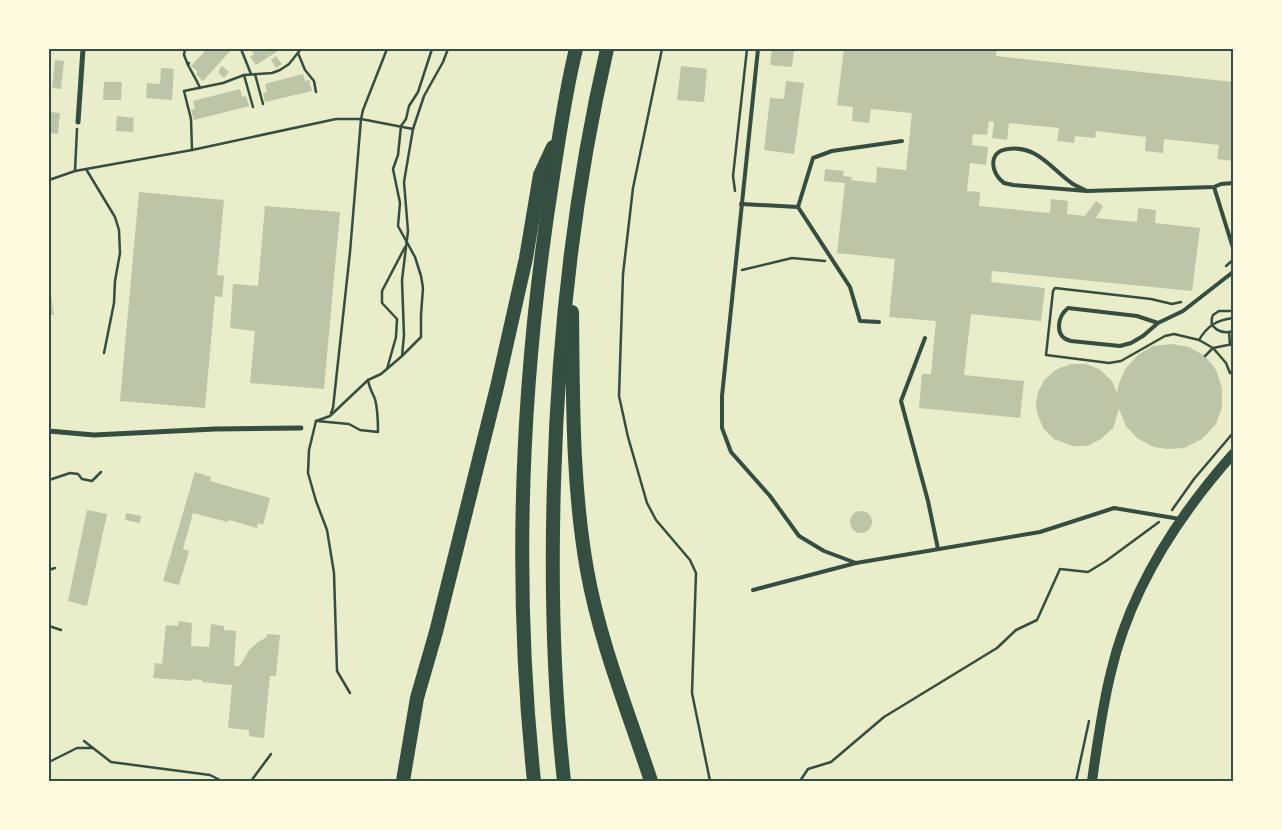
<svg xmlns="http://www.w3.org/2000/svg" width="1282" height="830" viewBox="0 0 1282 830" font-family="Barlow,sans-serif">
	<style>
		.building { fill: #bcc5a7 }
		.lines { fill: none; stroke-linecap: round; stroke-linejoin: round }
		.path { stroke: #344e41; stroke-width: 2.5 }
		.service { stroke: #344e41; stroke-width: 4 }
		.minor { stroke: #344e41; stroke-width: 5 }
		.secondary { stroke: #344e41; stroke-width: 10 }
		.motorway { stroke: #344e41; stroke-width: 14 }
		.neatline { fill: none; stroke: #344e41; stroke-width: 2 }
	</style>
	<rect width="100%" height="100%" fill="#e9edc9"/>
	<g class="building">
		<path d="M207,49h25l-29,32 -7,-7 2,-2 -7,-6z"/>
		<path d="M250,49h31l-25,16 -6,-8 4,-3z"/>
		<path d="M772,49h22l-2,18 -22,-2z"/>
		<path d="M844,49h153l-1,7 237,26v79l-16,-2 2,-14 -55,-6 -1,14 -18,-2 1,-14 -50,-6 -1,7 -20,-2 -1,7 -17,-2 2,-13 -50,-5 -2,17 -15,-2 2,-16 -5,-1 -2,14 -14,-1 -1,11 16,2 -2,18 -16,-2 -3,28 13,1 -1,14 71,7 1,-14 17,2 -1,13 18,2 11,-15 7,5 -7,12 41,4 1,-14 18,2 -1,13 45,5 -8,63 -200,-20 -1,11 54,6 -4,33 -70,-7 -7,61 60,6 -4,37 -101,-10 3,-34h9l5,-53 -47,-4 6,-58 -58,-6 8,-70 -21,-2 1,-12 19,2 -1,5 9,1 -1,3 25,3 1,-16 29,3 6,-57 -41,-4 -2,14 -17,-2 1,-14 -16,-2z"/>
		<path d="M276,56l6,8 -6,4 -5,-8z"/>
		<path d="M55,60l9,1 -3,28 -9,-1z"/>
		<path d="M222,66l7,6 -5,6 -6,-6z"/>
		<path d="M681,66l26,3 -3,33 -27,-2z"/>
		<path d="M161,68l13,1 -2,31 -26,-2 1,-15 13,1z"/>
		<path d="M303,74l2,7 4,-1 3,11 -47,11 -2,-9 4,-1 -2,-8z"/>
		<path d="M786,81l18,2 -10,71 -30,-4 6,-52 14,1z"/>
		<path d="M104,82h18l-1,18h-18z"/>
		<path d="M240,89l2,8 4,-1 3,10 -55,14 -3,-10 4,-1 -2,-8z"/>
		<path d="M49,112l11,1 -2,21 -9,-1z"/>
		<path d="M117,116l17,2 -1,14 -17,-1z"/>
		<path d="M139,192l85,8 -7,75 7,1v2l-2,19 -7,-1 -10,112 -85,-7z"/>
		<path d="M265,206l75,6 -16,177 -74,-6 5,-52 -25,-3 3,-44 25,2z"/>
		<path d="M49,288h1l4,27h-5z"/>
		<path d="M1172,344l17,3 16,9 11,14 6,18v20l-6,16 -14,15 -18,9 -16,1 -14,-2 -17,-9 -11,-12 -7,-17 -6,19 -12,11 -14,7h-15l-18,-7 -11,-11 -6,-15 -1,-10 2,-11 7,-13 12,-10 15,-5h14l13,5 13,12 5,12 2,-10 7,-15 13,-14 14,-8z"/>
		<path d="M195,472l16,5 -1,4 60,17 -7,27 -5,-2 -1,5 -28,-8 -1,2 -35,-9 -10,36 6,2 -10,34 -16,-4z"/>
		<path d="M87,510l20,4 -20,92 -19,-5z"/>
		<circle cx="861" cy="522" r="11"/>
		<path d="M126,513l15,3 -1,7 -15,-3z"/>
		<path d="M179,621l13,2 -1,23 18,1 2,-23 13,2v4l12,1 -2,35h6l9,-16 9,-8 9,-5v-3l13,1 -4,41h-6l-6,62 -15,-2v-6l-21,-2 4,-43 -30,-3v-2l-11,-1v2l-38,-3 2,-15 7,1 4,-39 12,1z"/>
	</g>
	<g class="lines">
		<g class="path">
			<path d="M185,49l-1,6 4,10"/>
			<path d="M241,49l10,25"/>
			<path d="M662,49l-29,139 -10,86 -4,122 9,41 19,66 9,17 34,40 6,13 -4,120 18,88"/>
			<path d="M298,53l7,17 9,11 2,11"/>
			<path d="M189,63l-1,2c4,8 9,15 12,23"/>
			<path d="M255,74l8,30"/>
			<path d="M244,75l9,32"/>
			<path d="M192,150l-1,-31 -7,-28 39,-8 21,-8 28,-2 8,-3 9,-6 12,-15"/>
			<path d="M86,169l29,48 4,13 1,23 -5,28 -1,22 -10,50"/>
			<path d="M75,171l2,-42"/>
			<path d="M49,180l26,-9 117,-21 144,-31h25l52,10"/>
			<path d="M735,191l-2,-15 14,-127"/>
			<path d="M1226,266l7,-6"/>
			<path d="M742,270l50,-12 33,3"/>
			<path d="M1181,302l-9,2 -21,-5 -96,-11 -2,3 -7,64 63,8 12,-2 44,-25 9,-2 25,6 14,8 13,15 4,10 3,-1"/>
			<path d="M1233,311h-14l-6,4c-6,13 9,20 20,16"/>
			<path d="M1229,332l1,13"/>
			<path d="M1199,340c8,-14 18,-20 34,-22"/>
			<path d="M403,355l18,-18v-22l2,-27 -2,-12 -6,-19 -17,-31 2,-23 -7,-34 5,-14 3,-29 5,-7 3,-13 9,-14 14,-43"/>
			<path d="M1205,356l8,-8 20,-4"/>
			<path d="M387,369l9,-32 1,-18 -15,-16v-12l23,-44"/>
			<path d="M331,413l2,-5 17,-156 11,-133 2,-9 24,-61"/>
			<path d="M316,421l14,-5 38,-36 13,-6 21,-18 2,-21 -2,-55 6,-49 -4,-49 9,-53 11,-33 19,-34 5,-13"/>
			<path d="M316,421l-7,29 -1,23 8,28 11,29 7,43 3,98 13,22"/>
			<path d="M317,421l32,3 11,6 18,2c0,-11 0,-22 -3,-33 -3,-7 -6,-12 -7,-19"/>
			<path d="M49,480l21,-7 8,1 4,5 10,2 9,-9"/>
			<path d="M1172,510l22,-31 39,-46"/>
			<path d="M49,570l6,-2"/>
			<path d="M49,626l12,4"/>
			<path d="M84,741l27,21 99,13 12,6"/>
			<path d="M49,762l28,-14h16"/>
			<path d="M251,781l20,-27"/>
			<path d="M800,781l8,-12 23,-7 53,-45 113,-69 19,-18 21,-10 23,-51 28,3 18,-11 53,-39"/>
			<path d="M1076,781l13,-60"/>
		</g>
		<g class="service">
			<path d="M758,49l-36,347v32l9,24 39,44 29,40 25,15 32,12"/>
			<path d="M1214,187l19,61"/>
			<path d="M1087,191c-4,-2 -9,-4 -14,-7 -21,-14 -35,-39 -65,-35 -20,2 -18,24 -4,34l9,2 74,6 127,-4 7,-3 12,-1"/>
			<path d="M741,204l57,3 15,-49 19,-7 70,-10"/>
			<path d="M798,207l52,80 10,34 19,1"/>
			<path d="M1158,323l-21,-7 -69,-8c-11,9 -14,29 3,33l49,5 11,-3 12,-7 15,-13 25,-12 50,-39"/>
			<path d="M925,338l-24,63 27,100 10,48"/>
			<path d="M753,590l103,-27 184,-31 74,-24 66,11"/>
		</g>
		<g class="minor">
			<path d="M78,122l5,-73"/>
			<path d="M49,431l45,4 121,-6 86,-1"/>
		</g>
		<path class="secondary" d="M1092,781c5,-36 10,-73 19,-109 19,-82 67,-156 122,-218"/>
		<g class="motorway">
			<path d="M572,312c1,87 0,173 15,258 13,73 41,141 64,211"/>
			<path d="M403,781l14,-83 19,-66 61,-245 29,-129 14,-83 13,-28"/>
			<path d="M534,781c-21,-199 -13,-401 18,-598 7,-45 13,-90 24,-134"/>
			<path d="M564,781c-11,-99 -13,-199 -10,-298 4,-146 20,-292 53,-434"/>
		</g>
	</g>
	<rect width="1282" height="830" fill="none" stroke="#fefae0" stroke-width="100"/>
	<rect x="50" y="50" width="1182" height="730" class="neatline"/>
</svg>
